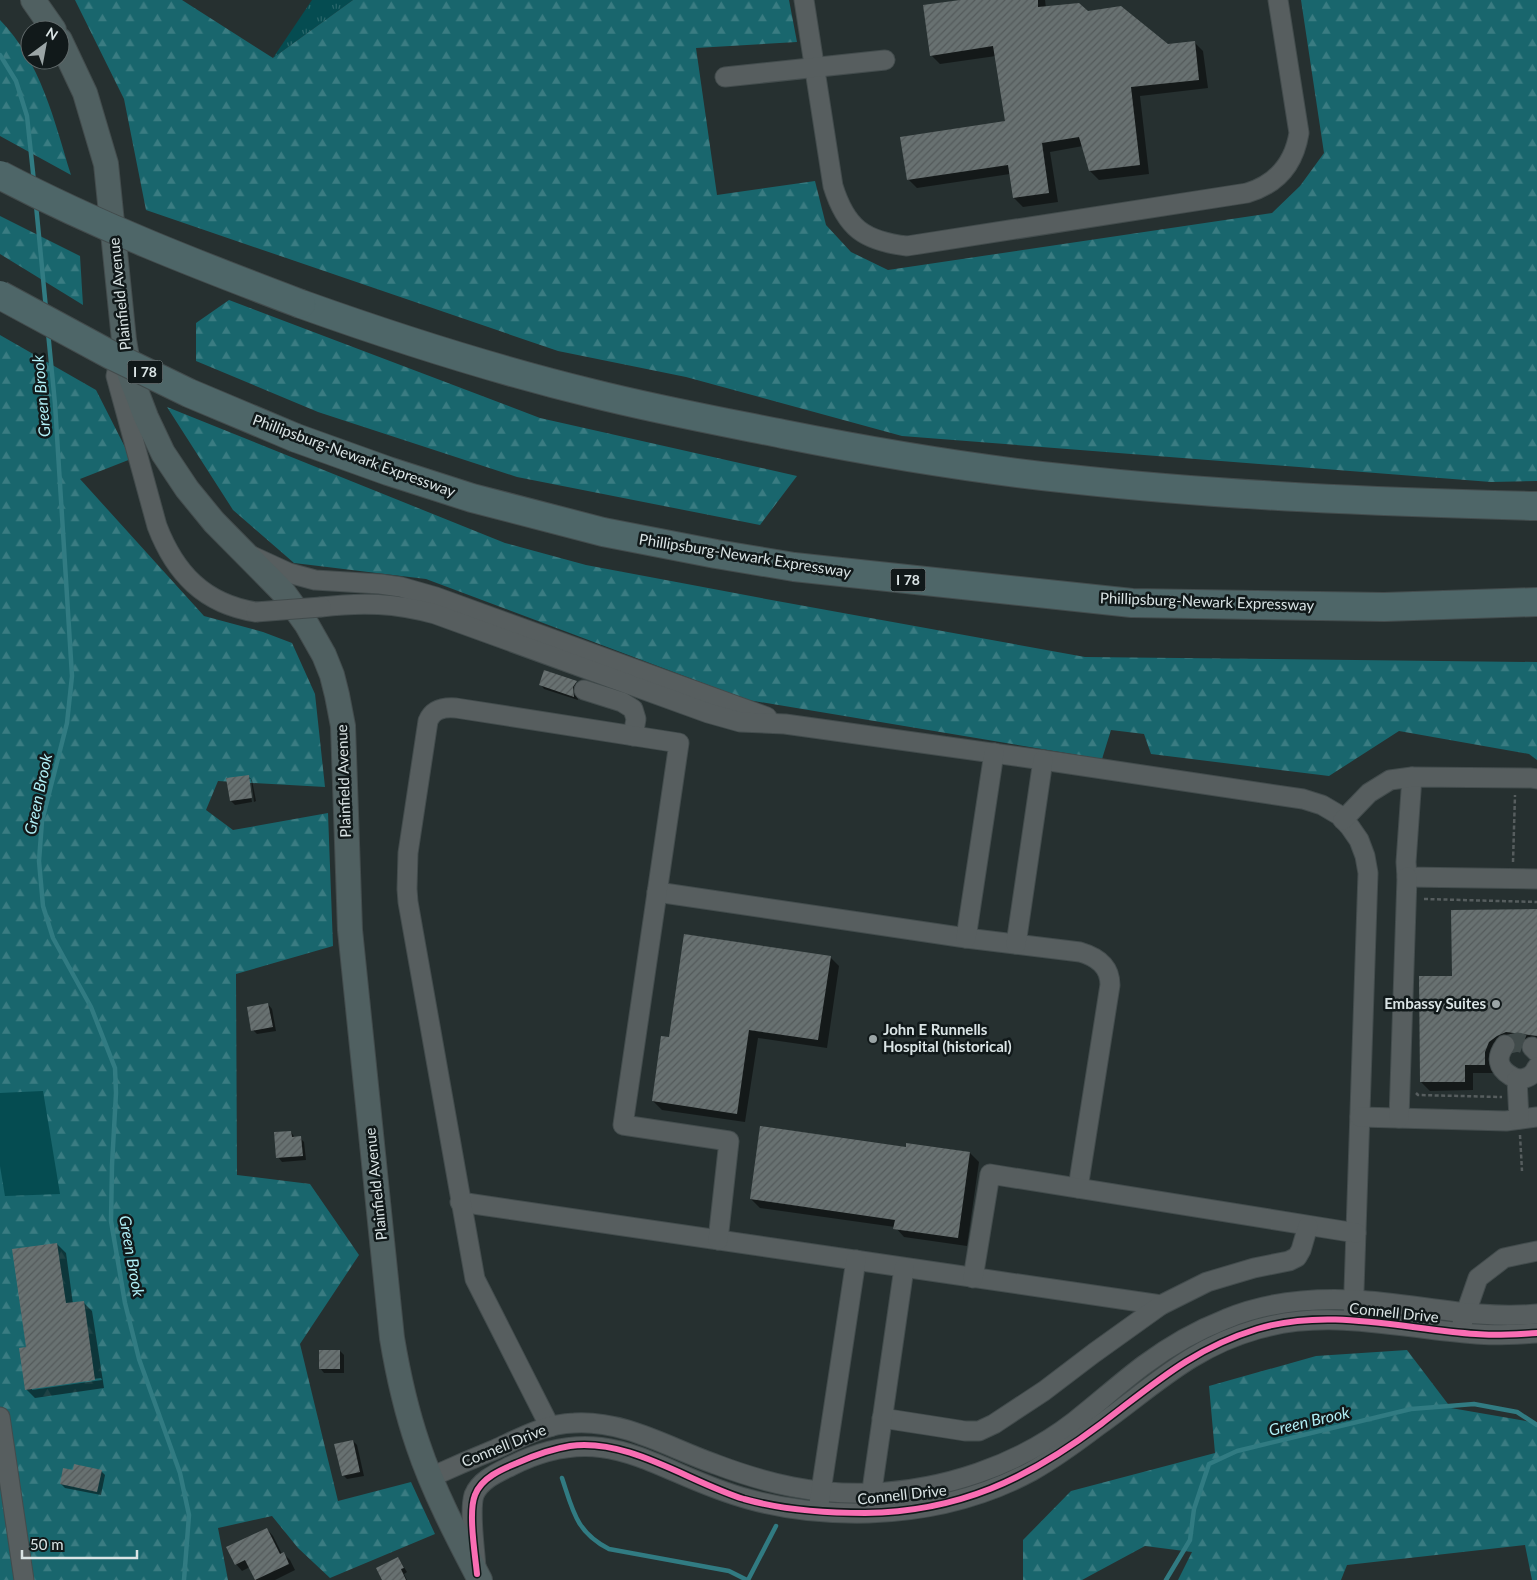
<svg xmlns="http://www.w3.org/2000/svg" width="1537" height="1580" viewBox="0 0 1537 1580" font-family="Lato,sans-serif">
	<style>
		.grass { fill: url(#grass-tufts) }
		.forest { fill: url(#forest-firs) }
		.garden { fill: #054c51 }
		.shadow { fill: #0007; fill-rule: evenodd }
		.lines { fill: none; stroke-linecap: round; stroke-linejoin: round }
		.stream { stroke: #317b82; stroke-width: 4.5 }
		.building { fill: url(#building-hatch) }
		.minor-tunnel { stroke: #414b4b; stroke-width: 19; stroke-dasharray: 19 9; stroke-linecap: butt }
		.minor-casing { stroke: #434c4d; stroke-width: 21 }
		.major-casing { stroke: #434c4d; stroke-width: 26 }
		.highway-casing { stroke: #434c4d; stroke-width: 30 }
		.path { stroke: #565d5e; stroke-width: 2.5; stroke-dasharray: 4 2.5; stroke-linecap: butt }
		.minor { stroke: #575e5f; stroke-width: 19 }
		.major { stroke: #506061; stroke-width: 24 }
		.highway { stroke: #4e6668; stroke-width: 28 }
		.minor-bridge-casing { stroke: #434c4d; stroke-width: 21; stroke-linecap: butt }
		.highway-bridge-casing { stroke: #434c4d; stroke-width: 30; stroke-linecap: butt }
		.minor-bridge { stroke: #575e5f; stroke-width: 19 }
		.highway-bridge { stroke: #4e6668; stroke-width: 28 }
		.cycleway-casing { stroke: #11191a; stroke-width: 9 }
		.cycleway { stroke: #f96db3; stroke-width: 6 }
		.poi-dot { fill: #9ba5a6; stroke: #11191a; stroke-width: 2 }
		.labels { text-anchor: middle; stroke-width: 5; stroke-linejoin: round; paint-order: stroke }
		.shield { fill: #11191a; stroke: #9ea7a8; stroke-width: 1 }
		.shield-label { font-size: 14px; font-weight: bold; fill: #dae4e5 }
		.street-label { font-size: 15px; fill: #dae4e5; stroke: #11191a }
		.poi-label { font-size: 15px; font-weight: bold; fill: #dae4e5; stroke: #11191a; text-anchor: end }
		.water-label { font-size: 16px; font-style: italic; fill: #b1f0f7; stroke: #11191a }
	</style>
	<defs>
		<pattern id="grass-tufts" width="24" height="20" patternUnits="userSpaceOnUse" patternTransform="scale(1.25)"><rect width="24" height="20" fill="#054c51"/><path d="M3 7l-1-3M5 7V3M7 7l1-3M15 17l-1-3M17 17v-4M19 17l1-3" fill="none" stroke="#29666a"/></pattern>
		<pattern id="forest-firs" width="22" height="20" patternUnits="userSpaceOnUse" patternTransform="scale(1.25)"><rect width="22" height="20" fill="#19666d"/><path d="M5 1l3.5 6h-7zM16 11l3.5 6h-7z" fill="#3a7c82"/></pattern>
		<pattern id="building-hatch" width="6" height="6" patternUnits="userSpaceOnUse" patternTransform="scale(1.25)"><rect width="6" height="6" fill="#687171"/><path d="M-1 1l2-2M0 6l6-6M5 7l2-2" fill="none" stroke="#545a5b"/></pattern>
	</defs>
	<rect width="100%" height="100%" fill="#263030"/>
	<path class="grass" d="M312,0h41l-80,58z"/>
	<g class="forest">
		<path d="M75,0h107l91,58 80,-58h436l8,42 -101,6 21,147 98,-14 11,44 25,27 37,18 384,-57 28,-27 24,-33 -23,-153h236v481l-46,1 -589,-46 -216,-59 -128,-26 -412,-141 -22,-111z"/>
		<path d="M0,20c41,42 54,100 71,155l-71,-39z"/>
		<path d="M0,216l80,40 3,49 -83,-51z"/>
		<path d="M229,300l311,118 257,58 -37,49 -243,-48 -199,-65 -122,-51v-38z"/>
		<path d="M0,335l96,55 35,69 -51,20 124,137 59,16 29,11 23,51 10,93 -107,-6 -12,29 27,20 95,-17 5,133 -97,28 1,201 73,9 49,71 -59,89 38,157 73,-19 24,52 -105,44 -32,-30 -26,-32 -54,12 10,52h-228z"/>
		<path d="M167,407l338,136 81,22 180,34 319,58 452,5v98l-8,-6 -130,-23 -70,45 -178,-22 -7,-20 -33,-4 -9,29 -354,-59 -322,-121 -132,-16 -61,-53z"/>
		<path d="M1407,1350l44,58 86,15v157h-5l-7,-35 -178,20 -6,15h-163l14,-28 -47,-6 -63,34h-59v-40l48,-49 144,-38 -6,-67 107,-30z"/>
	</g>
	<path class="garden" d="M43,1091l17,103 -55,2 -5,-30v-73z"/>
	<g class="shadow">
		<path d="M969,0h76l1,8 41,4 80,33 27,-3 9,9 5,37 -68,8 9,78 -50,6 -9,-9 -7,-25 -33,6 8,50 -35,5 -9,-9 -4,-24 -93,14 -9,-9 98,-57 -10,-66 -56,8 -9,-9z"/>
		<path d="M544,672l32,11 4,4 -3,5 1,8 -34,-11 -4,-5z"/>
		<path d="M248,776l4,4 4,21 -2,1 -3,-23h-3l4,23 -17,3 -4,-4z"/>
		<path d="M1537,911v133l-21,-4 -10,4 -12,18v11h-21v17l-43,1 -9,-9 33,-105z"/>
		<path d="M830,957l9,9 -12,82 -69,-10 -13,84 -83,-12 -9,-9 17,-62z"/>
		<path d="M268,1004l4,5 4,22 -19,3 -4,-4z"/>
		<path d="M291,1132l4,6h5l4,4 2,18 -24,2 -4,-5z"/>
		<path d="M970,1153l9,9 -12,84 -63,-9 -9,-10 -135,-19 -9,-9z"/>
		<path d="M57,1244l9,9 7,51 10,-2 9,9 12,77 -69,10 -9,-9 1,-41zM101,1378l1,2 -70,10v-3z"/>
		<path d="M340,1351l4,4v18h-20l-4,-5z"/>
		<path d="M353,1441l4,4 7,31 -17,3 -4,-4z"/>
		<path d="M101,1471l4,4 -4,20 -36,-7 -4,-4 13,-12z"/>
		<path d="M267,1529l6,7 9,18h2l6,6 5,10 -20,10h-19l-6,-13 -8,4 -6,-7z"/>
		<path d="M398,1558l9,14 -3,2 3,6h-23z"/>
	</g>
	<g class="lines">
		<g class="stream">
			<path d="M0,55l16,26 11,35 7,66"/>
			<path d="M36,205l10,104"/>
			<path d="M48,332l7,72 17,272 -5,47 -25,98 -3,40 4,45 10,32 38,69 24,61 1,25 -4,72 -1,56 14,82 14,56 41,114 9,42 -5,65"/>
			<path d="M562,1478c11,33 14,54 47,71l120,22 18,9"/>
			<path d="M748,1580l28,-54"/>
			<path d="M1166,1580l24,-40 4,-31 15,-45 28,-13 174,-42 63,-5 43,8 20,13"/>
		</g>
	</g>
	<g class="building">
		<path d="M960,0h78v7l41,-4 9,8 33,-5 47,38 27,-3 4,39 -68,7 9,78 -51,6 -10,-34 -37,6 7,50 -36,5 -5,-33 -101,15 -7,-43 105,-16 -12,-75 -63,10 -7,-51z"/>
		<path d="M544,670l33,11 -4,6 1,10 -35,-12z"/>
		<path d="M249,775l3,23 -22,3 -4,-23z"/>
		<path d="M1537,909v127l-31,-4 -9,4 -8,6 -4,10v13h-20v17h-45l-1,-106h33l-1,-66z"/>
		<path d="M684,934l147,22 -13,84 -69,-10 -12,84 -85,-13 9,-65 8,1z"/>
		<path d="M268,1003l5,24 -22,4 -4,-24z"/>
		<path d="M760,1126l146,21v-4l64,9 -12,86 -65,-9 2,-9 -145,-21z"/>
		<path d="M291,1131l1,6 9,-1 2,20 -27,2 -2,-26z"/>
		<path d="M57,1243l9,60 18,-2 11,79 -70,10 -6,-42 7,-1 -14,-98z"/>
		<rect x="319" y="1350" width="21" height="19"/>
		<path d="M353,1440l7,32 -18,4 -8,-32z"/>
		<path d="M74,1464l28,6 -5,22 -37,-8 3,-16 10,2z"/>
		<path d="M267,1528l13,26 4,-2 5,12 -34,16 -10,-20 -10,5 -9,-18z"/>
		<path d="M398,1557l6,11 -3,1 5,11h-24l-6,-12z"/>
	</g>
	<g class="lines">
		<path class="minor-tunnel" d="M1505,1045l13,-3 14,5"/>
		<g class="minor-casing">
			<g id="minor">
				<path d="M804,0l29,186c13,42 31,55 74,60l340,-53c30,-9 47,-29 52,-60l-21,-133"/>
				<path d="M725,77l160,-17"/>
				<path d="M122,349l-6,27 41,150c18,47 47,78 99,86"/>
				<path d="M252,556l37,17 26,7 65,4 21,3 35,10 331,120"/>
				<path d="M321,607c41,-5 74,-4 114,7l273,99 32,9 45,2 258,36 260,39 19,6 17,10 11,12 9,13 6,16 3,17 -15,447"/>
				<path d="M584,690l38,12 11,7 3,10 -3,17"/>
				<path d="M1412,777l-6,85 1,15 130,2"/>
				<path d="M1343,820l26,-27 21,-13 22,-3 119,1 6,1"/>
				<path d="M657,892l309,46 114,14c17,5 30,14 30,33l-32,203"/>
				<path d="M966,938l28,-185"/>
				<path d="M1016,944l27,-184"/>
				<path d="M1505,1045c-12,16 -4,27 12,34"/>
				<path d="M1532,1047l5,5"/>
				<path d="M1360,1117l146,4 31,-4"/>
				<path d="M1399,1118l8,-241"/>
				<path d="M1519,1119l-2,-40c10,0 16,-3 20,-12"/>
				<path d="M460,1202l701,103"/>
				<path d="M973,1278l17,-104 366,59"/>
				<path d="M1462,1324l16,-46 26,-20 33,-7"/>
				<path d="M0,1417l24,163"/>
				<path d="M882,1418l83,13h14l15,-7 50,-33 50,-38 67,-48 46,-23 47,-14 35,-7 8,-4 4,-7 7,-24"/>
				<path d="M550,1427l-75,-148 -67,-377 -1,-13 1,-36 20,-132c5,-12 15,-14 28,-13l223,35 -56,382 106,16 -11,99"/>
				<path d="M431,1477c22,-10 43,-19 65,-28 26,-12 49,-25 78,-26 51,-3 95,25 141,41 53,20 100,31 156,29 73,-3 146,-27 204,-72 23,-18 45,-38 69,-56 24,-18 54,-35 82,-46 40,-17 85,-21 128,-19 62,3 120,20 183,14"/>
				<path d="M819,1504l37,-244"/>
				<path d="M870,1504l34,-236"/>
				<path d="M476,1568c-1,-19 -7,-56 -2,-73 6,-15 23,-22 37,-29 99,-50 146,9 237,33 39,11 80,15 121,14 57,-2 113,-15 163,-42 23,-13 45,-29 66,-45 55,-39 92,-78 160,-97 72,-21 145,0 218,5 20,2 41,0 61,-1"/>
			</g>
		</g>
		<g class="major-casing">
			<g id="major">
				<path d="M33,0l21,30"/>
				<path d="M60,40l25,53 21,71 18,176 6,35 16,42 17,36 24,36 27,33 70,71 23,32 17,30 8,20 5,20 6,31 7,204 42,408c6,36 14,72 26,107 15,45 40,93 62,135"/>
			</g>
		</g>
		<g class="highway-casing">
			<g id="highway">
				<path d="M301,304c95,34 192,65 290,89 63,16 127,28 192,41 95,19 190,35 287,45 155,17 311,23 467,27"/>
				<path d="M296,438l92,33 84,27 131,34 113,22 78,13 338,36 252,4 153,-5"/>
			</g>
		</g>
		<g class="path">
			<path d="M1513,862l2,-67"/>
			<path d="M1424,899l113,3"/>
			<path d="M1416,1093l2,2 84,2"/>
			<path d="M1520,1135l2,36"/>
		</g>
		<use href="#minor" class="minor"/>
		<use href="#major" class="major"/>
		<use href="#highway" class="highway"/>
		<g class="minor-bridge-casing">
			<path id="minor-bridge" d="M256,612l65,-5"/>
		</g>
		<g class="highway-bridge-casing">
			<g id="highway-bridge">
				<path d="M0,175c97,51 198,90 301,129"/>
				<path d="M0,295l111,60 78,38 107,45"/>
			</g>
		</g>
		<use href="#minor-bridge" class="minor-bridge"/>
		<use href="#highway-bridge" class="highway-bridge"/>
		<g class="cycleway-casing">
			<path id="cycleway" d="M477,1574c-2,-20 -9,-62 -2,-79 6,-17 27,-26 42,-32 18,-8 34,-14 53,-17 59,-8 119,36 174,53 39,11 80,14 121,14 93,-1 163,-34 236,-89 53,-40 91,-75 156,-95 72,-22 146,0 219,5 20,2 41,0 61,-1"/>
		</g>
		<use href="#cycleway" class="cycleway"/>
	</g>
	<g class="poi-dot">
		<circle cx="1496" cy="1004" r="5"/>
		<circle cx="873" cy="1039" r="5"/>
	</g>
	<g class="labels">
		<g class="shield">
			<rect x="127.5" y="360.5" width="35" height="23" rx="4"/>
			<rect x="890.5" y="568.5" width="35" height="23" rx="4"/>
		</g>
		<g class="shield-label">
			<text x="145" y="377">I 78</text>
			<text x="908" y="585">I 78</text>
		</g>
		<g class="street-label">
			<text transform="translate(120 294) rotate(-96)" y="5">Plainfield Avenue</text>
			<text transform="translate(354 456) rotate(20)" y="5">Phillipsburg-Newark Expressway</text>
			<text transform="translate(745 556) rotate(9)" y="5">Phillipsburg-Newark Expressway</text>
			<text transform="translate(1207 602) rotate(2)" y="5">Phillipsburg-Newark Expressway</text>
			<text transform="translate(344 781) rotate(-92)" y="5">Plainfield Avenue</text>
			<text transform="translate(376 1184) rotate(-96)" y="5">Plainfield Avenue</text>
			<text transform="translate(1394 1313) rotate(6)" y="5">Connell Drive</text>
			<text transform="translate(504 1446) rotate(-22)" y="5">Connell Drive</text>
			<text transform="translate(902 1495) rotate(-6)" y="5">Connell Drive</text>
		</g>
		<g class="poi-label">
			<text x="1486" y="1009">Embassy Suites</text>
			<text x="883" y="1035" text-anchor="start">John E Runnells<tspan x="883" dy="17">Hospital (historical)</tspan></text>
		</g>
		<g class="water-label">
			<text transform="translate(41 396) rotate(-95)" y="6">Green Brook</text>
			<text transform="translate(38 794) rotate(-78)" y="6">Green Brook</text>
			<text transform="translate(132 1256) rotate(80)" y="6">Green Brook</text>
			<text transform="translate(1309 1421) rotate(-13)" y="6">Green Brook</text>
		</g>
	</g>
	<g transform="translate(45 45) rotate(32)"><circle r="24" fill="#11191a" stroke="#616a6b"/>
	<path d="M0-4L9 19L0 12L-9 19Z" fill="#9ba5a6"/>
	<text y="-8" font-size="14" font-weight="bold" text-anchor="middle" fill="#dae4e5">N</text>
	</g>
	<path d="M22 1550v8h115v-8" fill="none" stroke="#dae4e5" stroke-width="2.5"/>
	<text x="30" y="1550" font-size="15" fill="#dae4e5" stroke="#11191a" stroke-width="4" paint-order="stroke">50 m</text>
</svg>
